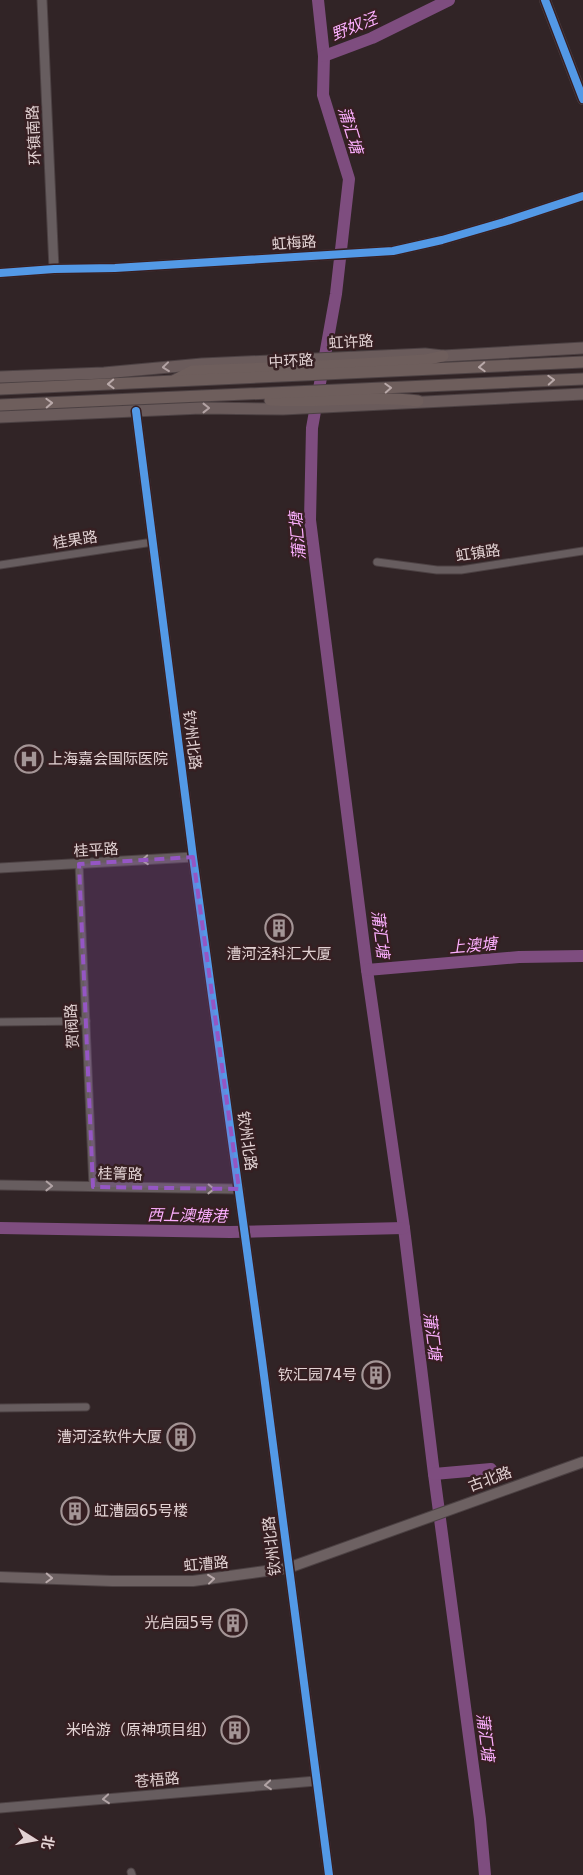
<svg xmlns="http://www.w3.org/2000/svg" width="583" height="1875" viewBox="0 0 583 1875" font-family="'DejaVu Sans','Noto Sans SC',sans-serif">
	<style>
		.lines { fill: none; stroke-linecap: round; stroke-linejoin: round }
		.river { stroke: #7e4d7f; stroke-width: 12 }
		.minor-casing { stroke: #4c4143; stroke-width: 9 }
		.tertiary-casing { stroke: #4c4143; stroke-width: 11 }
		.secondary-casing { stroke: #4c4143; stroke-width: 12 }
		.primary-casing { stroke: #4c4143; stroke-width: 13 }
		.trunk-casing { stroke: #4c4143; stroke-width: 13 }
		.minor { stroke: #675d5f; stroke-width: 7 }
		.tertiary { stroke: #675d5f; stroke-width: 9 }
		.secondary { stroke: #6d6162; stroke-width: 10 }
		.primary { stroke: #6a5b5b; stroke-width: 11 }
		.trunk { stroke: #6e5e5c; stroke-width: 11 }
		.cycleway-casing { stroke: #361f22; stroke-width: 11 }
		.cycleway { stroke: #5399e6; stroke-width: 8 }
		.oneway { stroke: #b2a2a3 }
		.oneway2 { stroke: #b9a9a9 }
		.oneway3 { stroke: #b1a3a5 }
		.oneway4 { stroke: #b9aaab }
		.marked { fill: #9556c4; fill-opacity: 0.2; stroke: #9556c4; stroke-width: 4; stroke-dasharray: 10 6; stroke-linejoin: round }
		.labels { text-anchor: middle; stroke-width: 5; stroke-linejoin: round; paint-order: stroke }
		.street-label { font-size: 15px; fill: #e2d2d3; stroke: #361f22 }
		.poi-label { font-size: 15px; fill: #e2d2d3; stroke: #361f22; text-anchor: end }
		.water-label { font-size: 16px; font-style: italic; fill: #fcaffe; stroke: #361f22 }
	</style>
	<rect width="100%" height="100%" fill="#312426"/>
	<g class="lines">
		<g class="river">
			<path d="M318,0l6,56 -1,39 26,84 -13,115 -24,134 -2,92 57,450 37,258 30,246 46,345 5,56"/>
			<path d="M324,56l48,-18 77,-38"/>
			<path d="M367,970l152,-13 64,-1"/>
			<path d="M0,1228l230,4 174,-4"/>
			<path d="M434,1474l57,-5"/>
		</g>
		<g class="minor-casing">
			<g id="minor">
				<path d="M377,562l60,8h24l122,-19"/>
				<path d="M0,565l153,-23"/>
				<path d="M79,864l14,323"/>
				<path d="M0,1022l86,-1"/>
				<path d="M0,1408l86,-1"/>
				<path d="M131,1872l1,3"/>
			</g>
		</g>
		<g class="tertiary-casing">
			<g id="tertiary">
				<path d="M42,0l12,269"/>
				<path d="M0,273l54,-4 61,-1 278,-17 49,-11 62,-18 79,-26"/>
				<path d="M136,411l57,446 69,503 67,515"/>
				<path d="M0,868l193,-11"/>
				<path d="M0,1185l239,4"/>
				<path d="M0,1808l316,-27"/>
			</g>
		</g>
		<g class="secondary-casing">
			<g id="secondary">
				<path d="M545,0l38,99"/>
				<path d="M0,1577l112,4h81l95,-13 295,-106"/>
			</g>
		</g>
		<g class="primary-casing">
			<g id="primary">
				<path d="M0,377l104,-4 98,-9 223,-10 18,2 140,-8"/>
				<path d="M0,417l201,-9 82,1 300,-15"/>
			</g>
		</g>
		<g class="trunk-casing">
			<g id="trunk">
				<path d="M175,380l17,-9 151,-6 82,-5 18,-4"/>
				<path d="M0,389l583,-27"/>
				<path d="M270,400c50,3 100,-5 148,1"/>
				<path d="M0,405l583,-26"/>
			</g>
		</g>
		<use href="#minor" class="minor"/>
		<use href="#tertiary" class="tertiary"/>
		<use href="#secondary" class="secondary"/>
		<use href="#primary" class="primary"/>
		<use href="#trunk" class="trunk"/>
		<g class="cycleway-casing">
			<g id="cycleway">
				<path d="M545,0l38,99"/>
				<path d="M0,273l54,-4 61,-1 278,-17 49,-11 62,-18 79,-26"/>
				<path d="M136,411l57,446 69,503 67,515"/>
			</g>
		</g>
		<use href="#cycleway" class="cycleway"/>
	</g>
	<defs><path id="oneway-chevron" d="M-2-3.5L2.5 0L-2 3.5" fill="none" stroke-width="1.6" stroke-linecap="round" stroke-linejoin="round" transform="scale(1.25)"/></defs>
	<g class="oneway">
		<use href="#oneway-chevron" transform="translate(166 367) rotate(174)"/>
		<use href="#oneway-chevron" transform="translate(206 408)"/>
	</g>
	<g class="oneway2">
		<use href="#oneway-chevron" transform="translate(482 367) rotate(177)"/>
		<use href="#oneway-chevron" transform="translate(551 380) rotate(-3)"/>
		<use href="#oneway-chevron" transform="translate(111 384) rotate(178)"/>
		<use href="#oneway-chevron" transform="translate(388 388) rotate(-3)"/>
		<use href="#oneway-chevron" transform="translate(49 403) rotate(-2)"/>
	</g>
	<g class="oneway3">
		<use href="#oneway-chevron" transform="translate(145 860) rotate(176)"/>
		<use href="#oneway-chevron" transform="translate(49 1186) rotate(1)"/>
		<use href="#oneway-chevron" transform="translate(211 1189) rotate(1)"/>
		<use href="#oneway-chevron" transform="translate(268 1785) rotate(175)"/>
		<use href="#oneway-chevron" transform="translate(106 1799) rotate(175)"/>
	</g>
	<g class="oneway4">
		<use href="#oneway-chevron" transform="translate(49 1578) rotate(2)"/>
		<use href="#oneway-chevron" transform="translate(211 1579) rotate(-6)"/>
	</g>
	<path class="marked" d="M193,857l46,332 -146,-2 -14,-323z"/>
	<defs>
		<g id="hospital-ring" transform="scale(1.4375)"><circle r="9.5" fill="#361f22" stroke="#a49596" stroke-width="1.5"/><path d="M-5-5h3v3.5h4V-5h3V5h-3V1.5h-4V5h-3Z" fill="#a49596"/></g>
		<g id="building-ring" transform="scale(1.4375)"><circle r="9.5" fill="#361f22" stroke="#a49596" stroke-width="1.5"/><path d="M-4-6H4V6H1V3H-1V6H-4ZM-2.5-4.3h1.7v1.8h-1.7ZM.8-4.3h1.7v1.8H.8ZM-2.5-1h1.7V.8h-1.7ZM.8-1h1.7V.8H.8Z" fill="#a49596"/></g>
	</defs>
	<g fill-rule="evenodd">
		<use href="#hospital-ring" x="29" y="759"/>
		<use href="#building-ring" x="279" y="928"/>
		<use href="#building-ring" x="376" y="1375"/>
		<use href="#building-ring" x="181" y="1437"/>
		<use href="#building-ring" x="75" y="1511"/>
		<use href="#building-ring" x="233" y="1623"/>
		<use href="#building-ring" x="235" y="1730"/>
	</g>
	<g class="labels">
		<g class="street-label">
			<text transform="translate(34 135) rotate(-93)" y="5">环镇南路</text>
			<text transform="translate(294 243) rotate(-4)" y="5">虹梅路</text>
			<text transform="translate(351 342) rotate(-3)" y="5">虹许路</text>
			<text transform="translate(291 361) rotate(-3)" y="5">中环路</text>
			<text transform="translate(75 540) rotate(-9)" y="5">桂果路</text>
			<text transform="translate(478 553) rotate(-8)" y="5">虹镇路</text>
			<text transform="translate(192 740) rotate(83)" y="5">钦州北路</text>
			<text transform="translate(96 850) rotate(-3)" y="5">桂平路</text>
			<text transform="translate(72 1026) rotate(-93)" y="5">贺阀路</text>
			<text transform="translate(247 1141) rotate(82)" y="5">钦州北路</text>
			<text transform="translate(120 1174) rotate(1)" y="5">桂箐路</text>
			<text transform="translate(490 1479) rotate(-20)" y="5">古北路</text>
			<text transform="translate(272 1546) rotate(-97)" y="5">钦州北路</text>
			<text transform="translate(206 1564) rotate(-5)" y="5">虹漕路</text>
			<text transform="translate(157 1780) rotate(-5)" y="5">苍梧路</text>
		</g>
		<g class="poi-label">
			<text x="48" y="764" text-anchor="start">上海嘉会国际医院</text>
			<text x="279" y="959" text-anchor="middle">漕河泾科汇大厦</text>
			<text x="357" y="1380">钦汇园74号</text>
			<text x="162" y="1442">漕河泾软件大厦</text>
			<text x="94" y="1516" text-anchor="start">虹漕园65号楼</text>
			<text x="214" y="1628">光启园5号</text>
			<text x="216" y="1735">米哈游（原神项目组）</text>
		</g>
		<g class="water-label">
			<text transform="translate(354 26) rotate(-22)" y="6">野奴泾</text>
			<text transform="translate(351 130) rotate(73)" y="6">蒲汇塘</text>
			<text transform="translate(297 536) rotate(-95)" y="6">蒲汇塘</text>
			<text transform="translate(381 934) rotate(83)" y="6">蒲汇塘</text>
			<text transform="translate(473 945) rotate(-5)" y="6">上澳塘</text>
			<text transform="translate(187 1215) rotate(1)" y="6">西上澳塘港</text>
			<text transform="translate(433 1336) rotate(83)" y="6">蒲汇塘</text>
			<text transform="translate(486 1737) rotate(83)" y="6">蒲汇塘</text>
		</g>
	</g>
	<g transform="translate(35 1840) rotate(101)" stroke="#361f22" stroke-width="4" paint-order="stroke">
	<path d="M0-4L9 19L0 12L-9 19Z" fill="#e2d2d3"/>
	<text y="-8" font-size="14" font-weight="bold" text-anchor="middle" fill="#e2d2d3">北</text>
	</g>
</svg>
